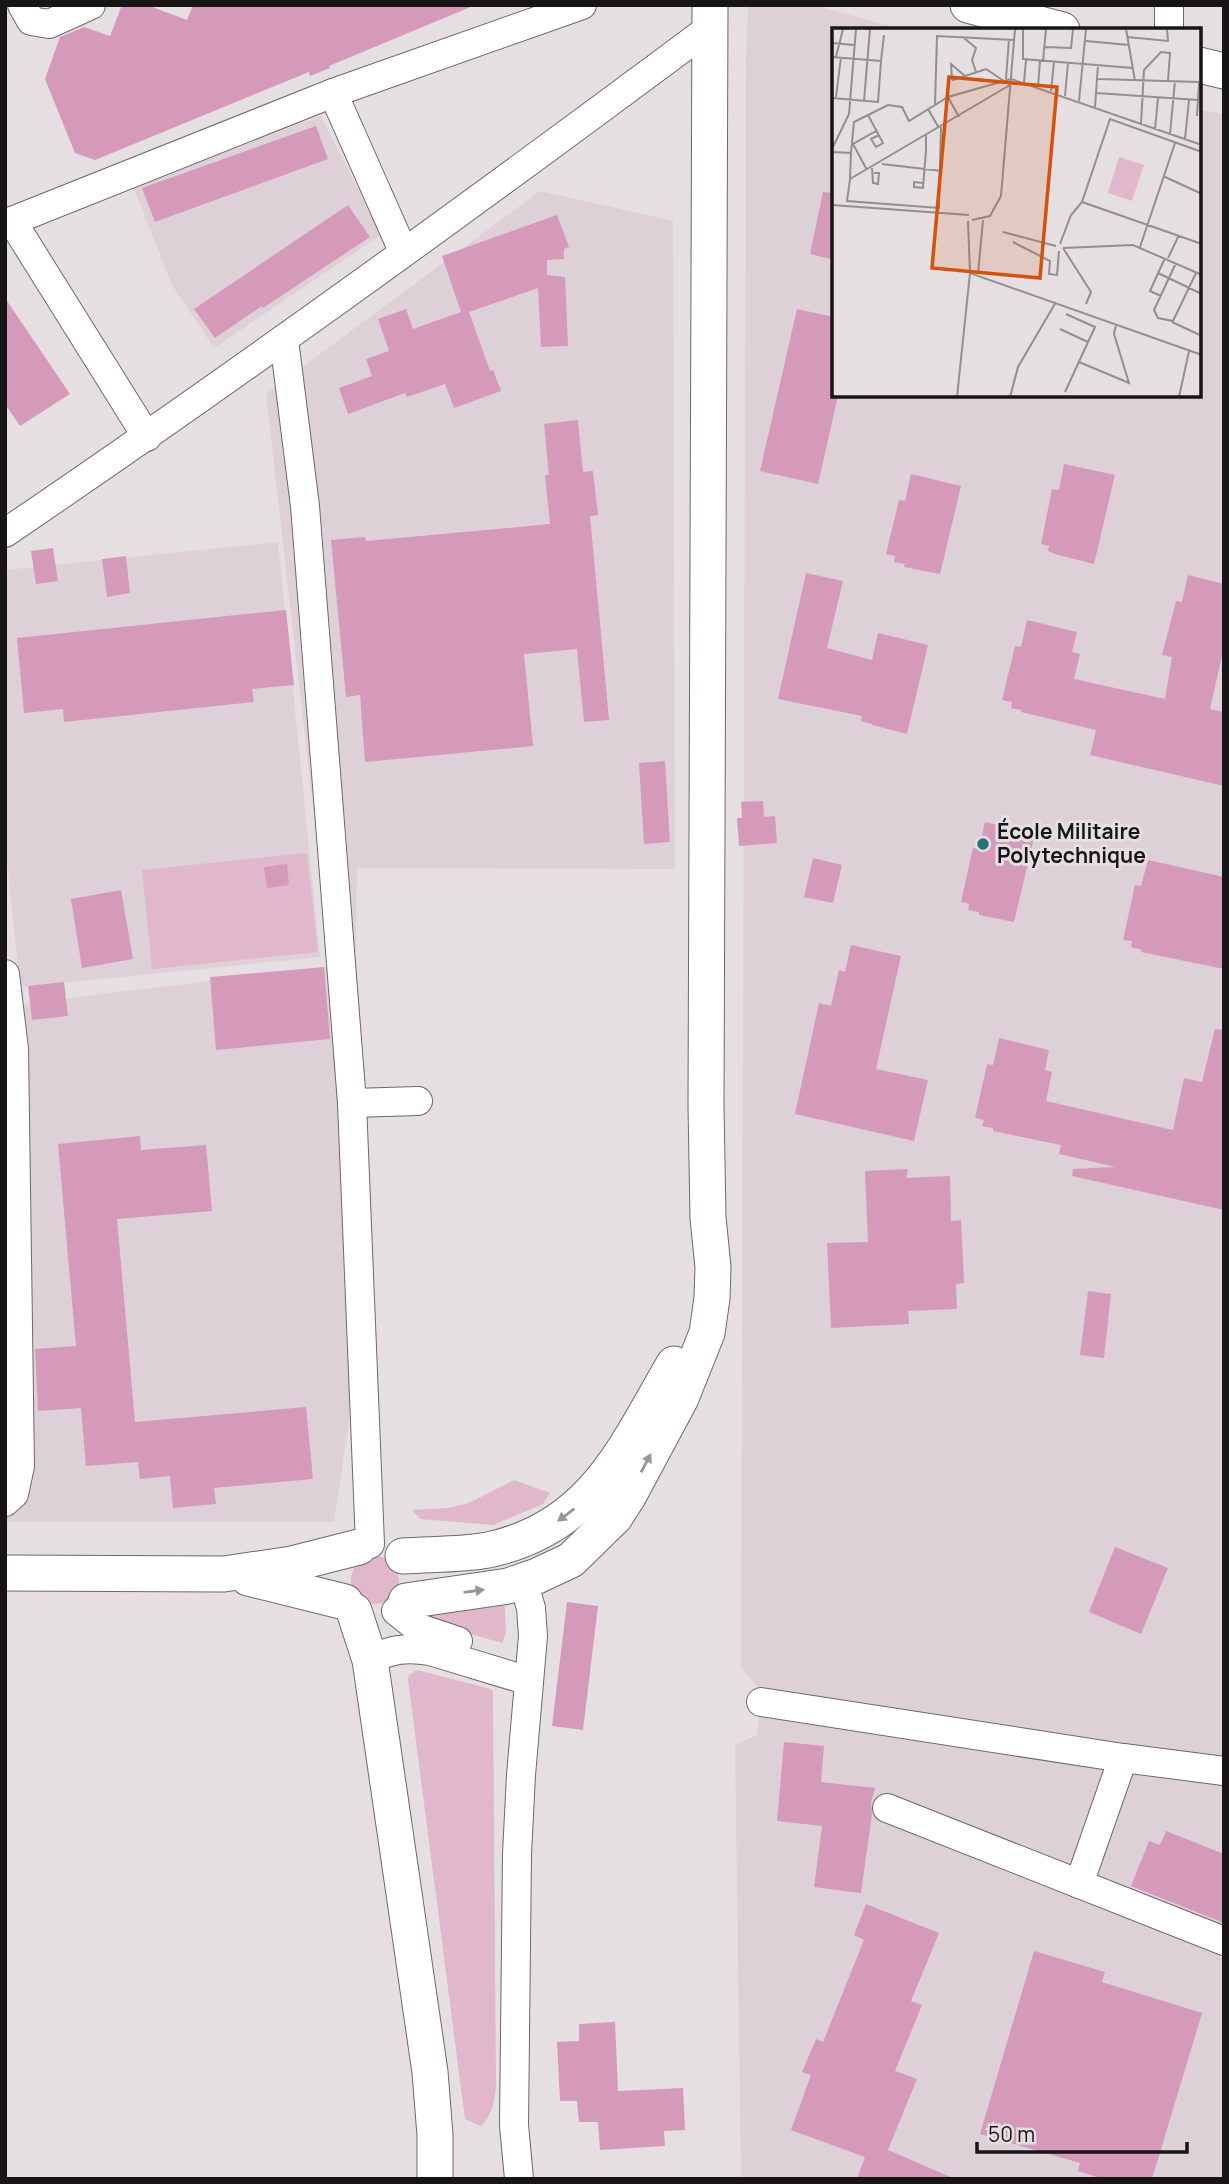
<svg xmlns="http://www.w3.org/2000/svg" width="1229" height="2184" viewBox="0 0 1229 2184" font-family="Manrope,sans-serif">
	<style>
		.built { fill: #ded0d7 }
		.green { fill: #e1b7cc }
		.building { fill: #d59aba }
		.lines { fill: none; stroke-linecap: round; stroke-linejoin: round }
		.minor-casing { stroke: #6e686b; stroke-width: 30 }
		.major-casing { stroke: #6e686b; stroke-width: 37 }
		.minor { stroke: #fff; stroke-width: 28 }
		.major { stroke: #fff; stroke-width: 35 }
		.oneway { fill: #979696 }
		.poi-dot { fill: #277272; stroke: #e5dfe2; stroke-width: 2.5 }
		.labels { text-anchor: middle; stroke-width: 6; stroke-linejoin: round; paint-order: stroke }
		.poi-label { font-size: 21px; font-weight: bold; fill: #171516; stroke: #e5dfe2; text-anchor: start }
		.inset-road { fill: none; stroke: #938e90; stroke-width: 2 }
		.view { fill: #d3520d; fill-opacity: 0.15; stroke: #d3520d; stroke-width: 3.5 }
		.inset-edge { fill: none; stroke: #171516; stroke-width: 3.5 }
	</style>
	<rect width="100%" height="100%" fill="#e5dfe2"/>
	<g class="built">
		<path d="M748,5h65l92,25h-71v366h365v-287l25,6v2064h-483l-6,-434 22,-10 4,-32 -3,-16 -17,-19 5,-1605z"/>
		<path d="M321,116l60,119 -167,113 -42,-63 -39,-99z"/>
		<path d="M540,191l133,30 2,648 -318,-1 -8,553 -15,101h-329v-516l326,-40 -65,-572z"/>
		<path d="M278,542l42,415 -300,30 -15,-144v-273z"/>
	</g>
	<g class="green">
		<path d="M307,853l11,99 -166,17 -10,-99z"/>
		<path d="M514,1480l36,13 -7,11 -50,21 -73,-6 -8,-9 36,-2 21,-5z"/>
		<circle cx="375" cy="1580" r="24"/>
		<path d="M504,1594l2,39 -4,10 -60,-17 -11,-6 -5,-9z"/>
		<path d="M417,1670l74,19 2,3 3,395c-1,13 -5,30 -15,39l-16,-7 -57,-439 1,-5z"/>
	</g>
	<g class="building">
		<path d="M122,5h25l40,15 6,-15 280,1 -144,60 1,2 -20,8 -1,-4 -214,88 -20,-7 -30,-74 15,-42 24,-10 26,9z"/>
		<path d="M316,126l12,33 -173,63 -13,-34z"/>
		<path d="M823,192l11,1v67l-24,-6z"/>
		<path d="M348,205l22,32 -107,71 -1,-2 -47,32 -21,-29z"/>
		<path d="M557,215l12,32 -5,2v10l-17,1v15l18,2 3,69 -27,1 -3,-59 -69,24 21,59 3,-1 8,21 -47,17 -9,-24 -38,13 -2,-4 -57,21 -9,-26 33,-12 -6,-17 23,-8 -11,-32 28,-10 7,20 48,-17 -19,-56z"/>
		<path d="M5,298l65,96 -50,32 -15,-22z"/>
		<path d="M797,309l37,8v79h4l-20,88 -58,-13z"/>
		<path d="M578,420l5,52 10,-1 5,44 -8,1 19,204 -25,2 -7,-73 -53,5 9,92 -168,16 -5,-67 -14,2 -15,-157 34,-3 1,4 184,-17 -5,-49h4l-5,-51z"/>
		<path d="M1064,464l51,11 -21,89 -36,-9 -10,-4 1,-5 -8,-2 11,-55 7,1z"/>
		<path d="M911,474l50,12 -21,88 -36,-7 1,-3 -11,-2 1,-6 -9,-2 13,-54 6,1z"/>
		<path d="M53,548l5,33 -22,3 -5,-33z"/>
		<path d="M126,556l4,37 -23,4 -5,-38z"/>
		<path d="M806,573l37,8 -16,67 45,12 6,-27 50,12 -21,89 -35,-9v-1l-11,-3 1,-5 -84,-17z"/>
		<path d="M1188,575l36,9v63l-14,62 14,3v74l-134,-31 6,-25 -75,-18v-2l-10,-2 1,-6 -10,-2 13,-54 6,1 6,-27 50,12 -5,20 8,2 -6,25 91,20 7,-42 -10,-2 14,-54 6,1z"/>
		<path d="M286,610l8,75 -42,4 2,13 -190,20 -1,-13 -39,4 -7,-75z"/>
		<path d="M665,761l5,81 -26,2 -5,-81z"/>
		<path d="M763,801l1,16 11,-1 2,27 -38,3 -2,-28h5l-1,-16z"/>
		<path d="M985,822l50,12 -21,88 -35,-7v-3l-11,-2 1,-6 -8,-2 12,-54 6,1z"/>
		<path d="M813,858l29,7 -9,38 -29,-6z"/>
		<path d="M1148,860l76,17v92l-83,-17 1,-2 -11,-3 1,-6 -9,-1 12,-55 6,1z"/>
		<path d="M287,864l2,21 -22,3 -3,-21z"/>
		<path d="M121,890l12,69 -51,9 -11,-69z"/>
		<path d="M851,945l50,11 -25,113 52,11 -14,61 -119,-27 24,-111 12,3 8,-36 6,2z"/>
		<path d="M324,967l6,72 -114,11 -6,-73z"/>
		<path d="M64,982l4,34 -36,4 -4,-34z"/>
		<path d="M1215,1029l9,1v180l-152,-34 1,-7 43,-2 -57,-13 2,-9 -68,-14v-3l-11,-2 2,-6 -9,-2 12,-54 6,1 6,-27 50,12 -4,20 7,2 -6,29 127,29 11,-52 18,4z"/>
		<path d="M140,1136l1,14 65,-5 6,66 -95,8 18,203 171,-15 7,72 -99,9 2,16 -43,4 -3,-32 -30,3 -2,-17 -52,4 -5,-58 -43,3 -3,-62 41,-3 -18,-202z"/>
		<path d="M908,1169l-2,9 44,-2 1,45 10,-1 3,63 -8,1 1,25 -49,2 1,13 -78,4 -4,-85 41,-1 -3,-71z"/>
		<path d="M1088,1291l23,3 -7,64 -24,-3z"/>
		<path d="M1115,1547l53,21 -27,66 -52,-22z"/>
		<path d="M567,1602l31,4 -15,124 -31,-4z"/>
		<path d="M784,1742l40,4 -3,36 54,6 -4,15 1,11 -11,79 -47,-6 8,-61 -45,-5z"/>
		<path d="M1166,1831l58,23v69l-93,-37 18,-45 11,4z"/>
		<path d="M866,1904l73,29 -28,68 11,4 -27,66 22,8 -29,71 67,29h-98l8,-22 -74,-27 20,-55 -9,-3 14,-33 7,3 41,-102 -10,-5z"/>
		<path d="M1034,1951l71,21 -3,10 100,31 -50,166h-49l-25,-8 2,-8 -100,-29z"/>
		<path d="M615,2022l3,69 65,-3 2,42 -21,1 1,15 -65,4 -2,-28h-19l-2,-21h-17l-3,-59 22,-1v-17z"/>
	</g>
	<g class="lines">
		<g class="minor-casing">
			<g id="minor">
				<path d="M22,5l9,16 18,3 42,-19"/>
				<path d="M1169,30v-25"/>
				<path d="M333,93l70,158"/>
				<path d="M12,221l135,216"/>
				<path d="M5,226l7,-5 321,-128 249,-88"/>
				<path d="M284,340l21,166 47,597 18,441"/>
				<path d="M5,533c240,-163 474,-333 706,-506"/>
				<path d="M5,974l9,75 6,417 -6,28 -9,8"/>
				<path d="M352,1103l66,-2"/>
				<path d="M396,1611l20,16 42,14"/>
				<path d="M370,1660c21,-11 37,-13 60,-9l99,30"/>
				<path d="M761,1702l362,56 101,13"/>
				<path d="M887,1808l337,133"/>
				<path d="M1079,1884l44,-126"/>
				<path d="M519,2179l-5,-54 3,-271 4,-79 12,-139 -2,-28 -8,-27"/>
			</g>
		</g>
		<g class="major-casing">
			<g id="major">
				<path d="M968,5l94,25"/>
				<path d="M1199,65l25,6"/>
				<path d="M403,1556c28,-2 58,-1 85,-6 105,-22 137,-103 186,-186"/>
				<path d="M5,1573l219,1 68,-10 67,-17"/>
				<path d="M248,1578l97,24"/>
				<path d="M406,1601l102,-15 29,-10 34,-16 44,-43 14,-22 52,-97 26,-65 5,-35 1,-31 -5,-49 -2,-112 4,-1101"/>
				<path d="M354,1611l16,49 60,412 5,63v44"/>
			</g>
		</g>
		<use href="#minor" class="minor"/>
		<use href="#major" class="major"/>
	</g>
	<defs><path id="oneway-solid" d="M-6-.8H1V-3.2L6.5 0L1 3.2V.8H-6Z" transform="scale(1.75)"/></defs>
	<g class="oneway">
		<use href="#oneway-solid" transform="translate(646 1463) rotate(-62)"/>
		<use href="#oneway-solid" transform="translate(566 1515) rotate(143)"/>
		<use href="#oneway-solid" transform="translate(474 1591) rotate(-8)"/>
	</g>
	<circle class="poi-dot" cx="983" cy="844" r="7"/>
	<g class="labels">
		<g class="poi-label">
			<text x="997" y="839">École Militaire<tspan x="997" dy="24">Polytechnique</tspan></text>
		</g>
	</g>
	<g transform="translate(832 28)">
		<rect width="369" height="369" fill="#e5dfe2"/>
		<path d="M287,129l25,8 -12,36 -24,-8z" fill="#e1b7cc"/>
		<path class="inset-road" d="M191,1v30l110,9M294,1l9,52M295,9l41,4 -1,-12M132,10l12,10 -4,12 4,12M254,13l43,4M0,15l22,2M212,19l27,1 2,-19M0,29l49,4 3,-26M4,29l7,-28M211,33l3,-32M133,48l-14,-12 1,15 1,1 33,-11 18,12M174,51l3,-40M179,51l191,66M266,51l101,3M192,54l2,-22M206,59l2,-26M219,63l3,-29M264,65l102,7M233,68l3,-33M4,69l5,-40M116,69l11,20M0,70l46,4 3,-41M32,73l6,-72M247,73l7,-72M103,77l2,-69 77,4M263,79l3,-42M96,81l11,19M36,87l15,28 -7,4 -5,-8 8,-4M365,88l2,-33M309,96l3,-54 17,-18 9,1 -2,28M109,99l-2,81 -92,-7 3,-22 160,-94M323,101l3,-31M338,106l5,-53M353,111l4,-39M0,121l17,-35 7,-85M0,124l19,1 -1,25M19,125l3,-31 34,-17 14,2 7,14 39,-24 63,-18M50,136l60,7M40,140l1,15 5,1 1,-11h-5M35,142l-14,-26 23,-13M331,148l39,18M91,155l-9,-1v5l9,1 3,-38v-15M250,174l28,-83 92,33M0,177l137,10M140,192l18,-4 11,-20 14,-167M136,193l2,52M171,204l53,14M181,214l37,19 -1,13 8,1 2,-24M228,216l11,-29 11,-13 120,42M308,219l35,-104M231,220l70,-3 69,30M231,220l28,44 -5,12M336,230l11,-23M344,235l-22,47 4,8 15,3 23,-48M326,245l44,21M146,246l5,-54M329,268l-11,-5 15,-33M340,294l30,14M228,301l28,13M247,334l50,21 -15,-49 2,-10M233,364l30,-65 -29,-13M125,369l13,-124 232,82M178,369l8,-30 38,-65M347,369l10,-46"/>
		<path class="view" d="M117,49l108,10 -17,191 -108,-10z"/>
		<rect width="369" height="369" class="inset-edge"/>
	</g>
	<rect width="1229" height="2184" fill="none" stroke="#171516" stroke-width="14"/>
	<path d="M977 2142v10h210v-10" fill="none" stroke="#171516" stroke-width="3.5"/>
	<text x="988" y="2142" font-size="21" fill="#171516" stroke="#e5dfe2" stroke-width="5" paint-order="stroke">50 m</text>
</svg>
